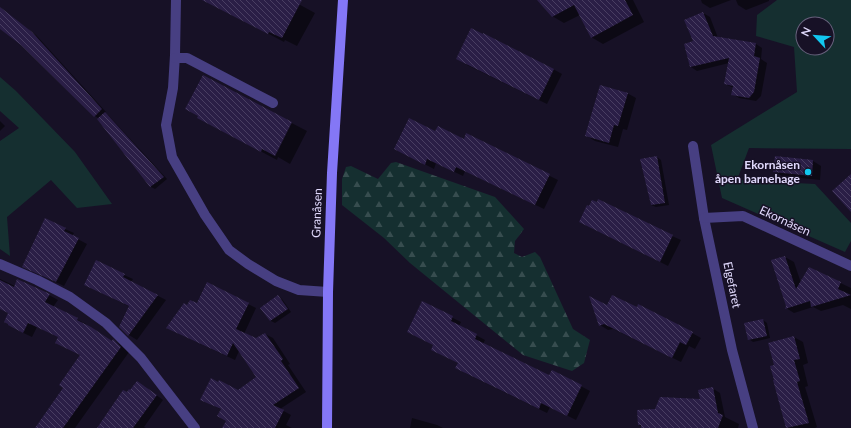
<svg xmlns="http://www.w3.org/2000/svg" width="851" height="428" viewBox="0 0 851 428" font-family="Lato,sans-serif">
	<style>
		.green { fill: #152f30; fill-rule: evenodd }
		.forest { fill: url(#forest-firs) }
		.shadow { fill: #0007 }
		.building { fill: url(#building-back-hatch) }
		.lines { fill: none; stroke-linecap: round; stroke-linejoin: round }
		.street { stroke: #473f82; stroke-width: 10 }
		.secondary { stroke: #8477f6; stroke-width: 10 }
		.poi-dot { fill: #12c7ef; stroke: #171126; stroke-width: 1.5 }
		.labels { text-anchor: middle; stroke-width: 3; stroke-linejoin: round; paint-order: stroke }
		.poi-label { font-size: 12px; font-weight: bold; fill: #e0d9fc; stroke: #171126; text-anchor: end }
		.street-label { font-size: 12px; fill: #e0d9fc; stroke: #171126 }
	</style>
	<defs>
		<pattern id="forest-firs" width="22" height="20" patternUnits="userSpaceOnUse"><rect width="22" height="20" fill="#152f30"/><path d="M5 1l3.5 6h-7zM16 11l3.5 6h-7z" fill="#374d4f"/></pattern>
		<pattern id="building-back-hatch" width="6" height="6" patternUnits="userSpaceOnUse"><rect width="6" height="6" fill="#2a1e46"/><path d="M-1 5l2 2M0 0l6 6M5-1l2 2" fill="none" stroke="#493e62"/></pattern>
	</defs>
	<rect width="100%" height="100%" fill="#171126"/>
	<g class="green">
		<path d="M777,0h74v149l-102,-1 -12,32 78,4 36,39v18l-6,11 -123,-54 -11,-53 86,-53 -3,-45 -38,-11 1,-21zM803,24h24v24h-24z"/>
		<path d="M0,77l16,14 59,61 37,52 -35,4 -26,-28 -44,37 3,39 -10,-7v-108l19,-13 -19,-17z"/>
	</g>
	<path class="forest" d="M396,162l99,35 29,32 -9,12 -1,12 8,4 13,-5 5,5 33,72 17,11 -6,23 -12,8 -49,-16 -113,-92 -26,-25 -42,-33v-26l4,-12 5,-1 27,13 13,-16z"/>
	<g class="shadow">
		<path d="M205,0h86l24,13 -18,33 -12,-6 -1,2z"/>
		<path d="M540,0h93l11,22 -41,22 -12,-7 -11,-22 -16,8 -12,-7z"/>
		<path d="M701,0h30l-21,8 -8,-5z"/>
		<path d="M736,0h33v1l-23,9 -8,-5z"/>
		<path d="M0,8l36,27 70,77 -1,1 4,3 58,63 -12,10 -4,-2 -52,-68 -4,-3 -74,-72 -21,-16z"/>
		<path d="M703,13l7,4 8,21 38,6 6,4 -1,11 6,4 -6,33 -5,5 -17,-3 -6,-4 1,-6 -9,-4 4,-21 -32,8 -6,-4 3,-25z"/>
		<path d="M465,64l88,5 9,5 -15,30z"/>
		<path d="M203,77l104,54 -17,33 -12,-7 -1,3 -79,-42z"/>
		<path d="M627,93l9,5 -9,32 -4,-1 -5,18 -23,-6 -8,-5z"/>
		<path d="M0,121l5,5 -5,5z"/>
		<path d="M467,135l91,45 -14,29 -79,-38 -2,5 -27,-13 -2,6 -39,-20 69,-9z"/>
		<path d="M657,157l4,3 8,45 -13,2 -5,-2 -9,-45z"/>
		<path d="M813,161l8,5 -1,14 -38,-4 -8,-5z"/>
		<path d="M589,226l83,10 9,4 -13,26z"/>
		<path d="M65,229l9,4 -2,3 15,8 -23,42 -32,-15z"/>
		<path d="M785,257l9,5 7,21 8,-15 42,20v21l-8,-4 -22,6 -8,-4 -19,6 -8,-5z"/>
		<path d="M124,275l9,4 -2,3 35,18 -29,40 -8,-5 -9,-9 10,-19 -36,-18z"/>
		<path d="M0,279l15,7 34,9 9,5 -5,7 33,17 -1,1 30,20 -2,-5 8,5 8,7 -54,76h-39l28,-40 18,-32 -23,-19 -22,-10 -5,10 -15,-7 -8,-17 -9,-5z"/>
		<path d="M278,296l4,3 9,13 -16,11 -4,-2 -9,-13z"/>
		<path d="M423,303l38,19 -2,4 26,14 -2,4 66,33 3,-6 38,20 -14,29 -26,-13 -3,6 -82,-40 -6,-10 -25,-18z"/>
		<path d="M248,304l8,4 -12,26 12,6 9,-6 8,4 17,26 -2,1 18,27 -26,17 11,6 -5,10 6,3h-67l2,-7 -5,-11 -12,-6 28,-13 19,-14 -18,-26 -4,9 -60,-28 13,-26z"/>
		<path d="M608,306l84,27 9,5 -6,11 -6,-3 -8,16 -68,-33 -5,1 -8,-5z"/>
		<path d="M763,320l4,3 3,15 -17,4 -4,-3z"/>
		<path d="M794,337l9,5 5,21 -5,2 5,21 -3,1 12,40 -2,1h-28l-13,-47h1v-15z"/>
		<path d="M144,386l19,14 -19,27 2,1h-49l30,-35z"/>
		<path d="M712,388l8,5 5,24 14,7 -1,4h-93l-6,-3 16,-15 46,-10z"/>
		<path d="M412,418l25,7 6,3h-33z"/>
	</g>
	<g class="building">
		<path d="M202,0h100l-20,38 -13,-6 -1,2z"/>
		<path d="M537,0h88l8,15 -42,23 -17,-33 -22,12z"/>
		<path d="M0,7l32,25 70,77 -8,8 -73,-72 -21,-16z"/>
		<path d="M703,12l10,24 43,7 -2,13 6,2 -6,34 -5,6 -18,-3 2,-9 -9,-2 5,-26 -39,9 -6,-23 9,-3 -9,-21z"/>
		<path d="M471,28l12,6v-1l71,36 -15,31 -83,-41z"/>
		<path d="M203,75l89,47 -17,34 -13,-7 -1,3 -64,-34 1,-2 -13,-7z"/>
		<path d="M600,85l28,8 -10,33 -4,-1 -5,18 -24,-7z"/>
		<path d="M105,112l59,65 -14,10 -53,-68z"/>
		<path d="M409,118l26,13 3,-5 26,13 2,-6 84,41 -15,31 -79,-38 -2,5 -27,-13 -2,6 -31,-16z"/>
		<path d="M657,156l8,47 -14,2 -11,-46z"/>
		<path d="M775,156l38,4 -1,16 -39,-4z"/>
		<path d="M851,174v38l-19,-21z"/>
		<path d="M598,199l75,36 -13,27 -81,-40 8,-17 2,1 3,-6 5,2z"/>
		<path d="M45,218l21,10 -2,3 15,7 -23,44 -34,-15z"/>
		<path d="M785,256l11,33 13,-22 32,15 -3,7 13,6 -40,12 -1,-6 -25,8 1,-3 -15,-46z"/>
		<path d="M96,260l29,14 -2,3 35,18 -30,41 -9,-9 10,-21 -45,-21z"/>
		<path d="M17,279l33,15 -5,8 33,16 -1,2 14,7 21,14 1,-2 8,8 -58,81h-28l28,-40 -4,-3 21,-30 -25,-12 3,-6 -30,-14 -5,10 -15,-8v-1l-4,-2 4,-9 -8,-4v-29l14,7z"/>
		<path d="M207,282l42,21 -13,26 20,9 9,-5 18,26 -2,2 18,27 -26,17 11,5 -9,18h-53l4,-7 -9,-5 4,-7 -21,-9 11,-22 7,4 1,-2 19,10 18,-13 -23,-34 -6,13 -61,-28 18,-25 3,2 3,-5 7,3z"/>
		<path d="M278,295l10,14 -18,12 -10,-13z"/>
		<path d="M612,295l25,12 1,-3 55,28 -7,13 -6,-3 -8,16 -68,-34 -5,2 -10,-30 18,9z"/>
		<path d="M422,301l31,15 -2,5 26,13 -2,5 74,36 3,-5 30,15 -15,31 -26,-13 -2,6 -84,-41 3,-5 -27,-13 2,-5 -26,-13z"/>
		<path d="M763,319l4,17 -19,4 -4,-17z"/>
		<path d="M794,336l6,23 -6,1 6,21 -3,1 12,41 -23,5 -13,-48h1l-4,-14 4,-1 -6,-22z"/>
		<path d="M137,381l20,14 -24,33h-36l26,-38 4,2 2,-3 1,1z"/>
		<path d="M713,387l5,26 5,2 -5,13h-77v-3h-3l-1,-15 18,-1 5,-12 40,2 -2,-9z"/>
	</g>
	<g class="lines">
		<g class="street">
			<path d="M176,0l-1,55 -2,33 -7,37 6,32 33,58 24,35 19,14 28,17 23,9 29,2"/>
			<path d="M175,58h12l86,45"/>
			<path d="M693,146l11,72 28,132 21,78"/>
			<path d="M704,218l39,-2 108,50"/>
			<path d="M0,264l37,16 33,17 36,26 35,35 54,70"/>
		</g>
		<path class="secondary" d="M327,428l1,-136 4,-119 11,-173"/>
	</g>
	<circle class="poi-dot" cx="808" cy="172" r="4"/>
	<g class="labels">
		<g class="poi-label">
			<text x="800" y="169">Ekornåsen<tspan x="800" dy="14">åpen barnehage</tspan></text>
		</g>
		<g class="street-label">
			<text transform="translate(317 213) rotate(-88)" y="4">Granåsen</text>
			<text transform="translate(785 221) rotate(25)" y="4">Ekornåsen</text>
			<text transform="translate(732 285) rotate(78)" y="4">Elgefaret</text>
		</g>
	</g>
	<g transform="translate(815 36) rotate(296)"><circle r="19" fill="#171126" stroke="#67617c"/>
	<path d="M0-3L7 15L0 10L-7 15Z" fill="#12c7ef"/>
	<text y="-6" font-size="11" font-weight="bold" text-anchor="middle" fill="#e0d9fc">N</text>
	</g>
</svg>
